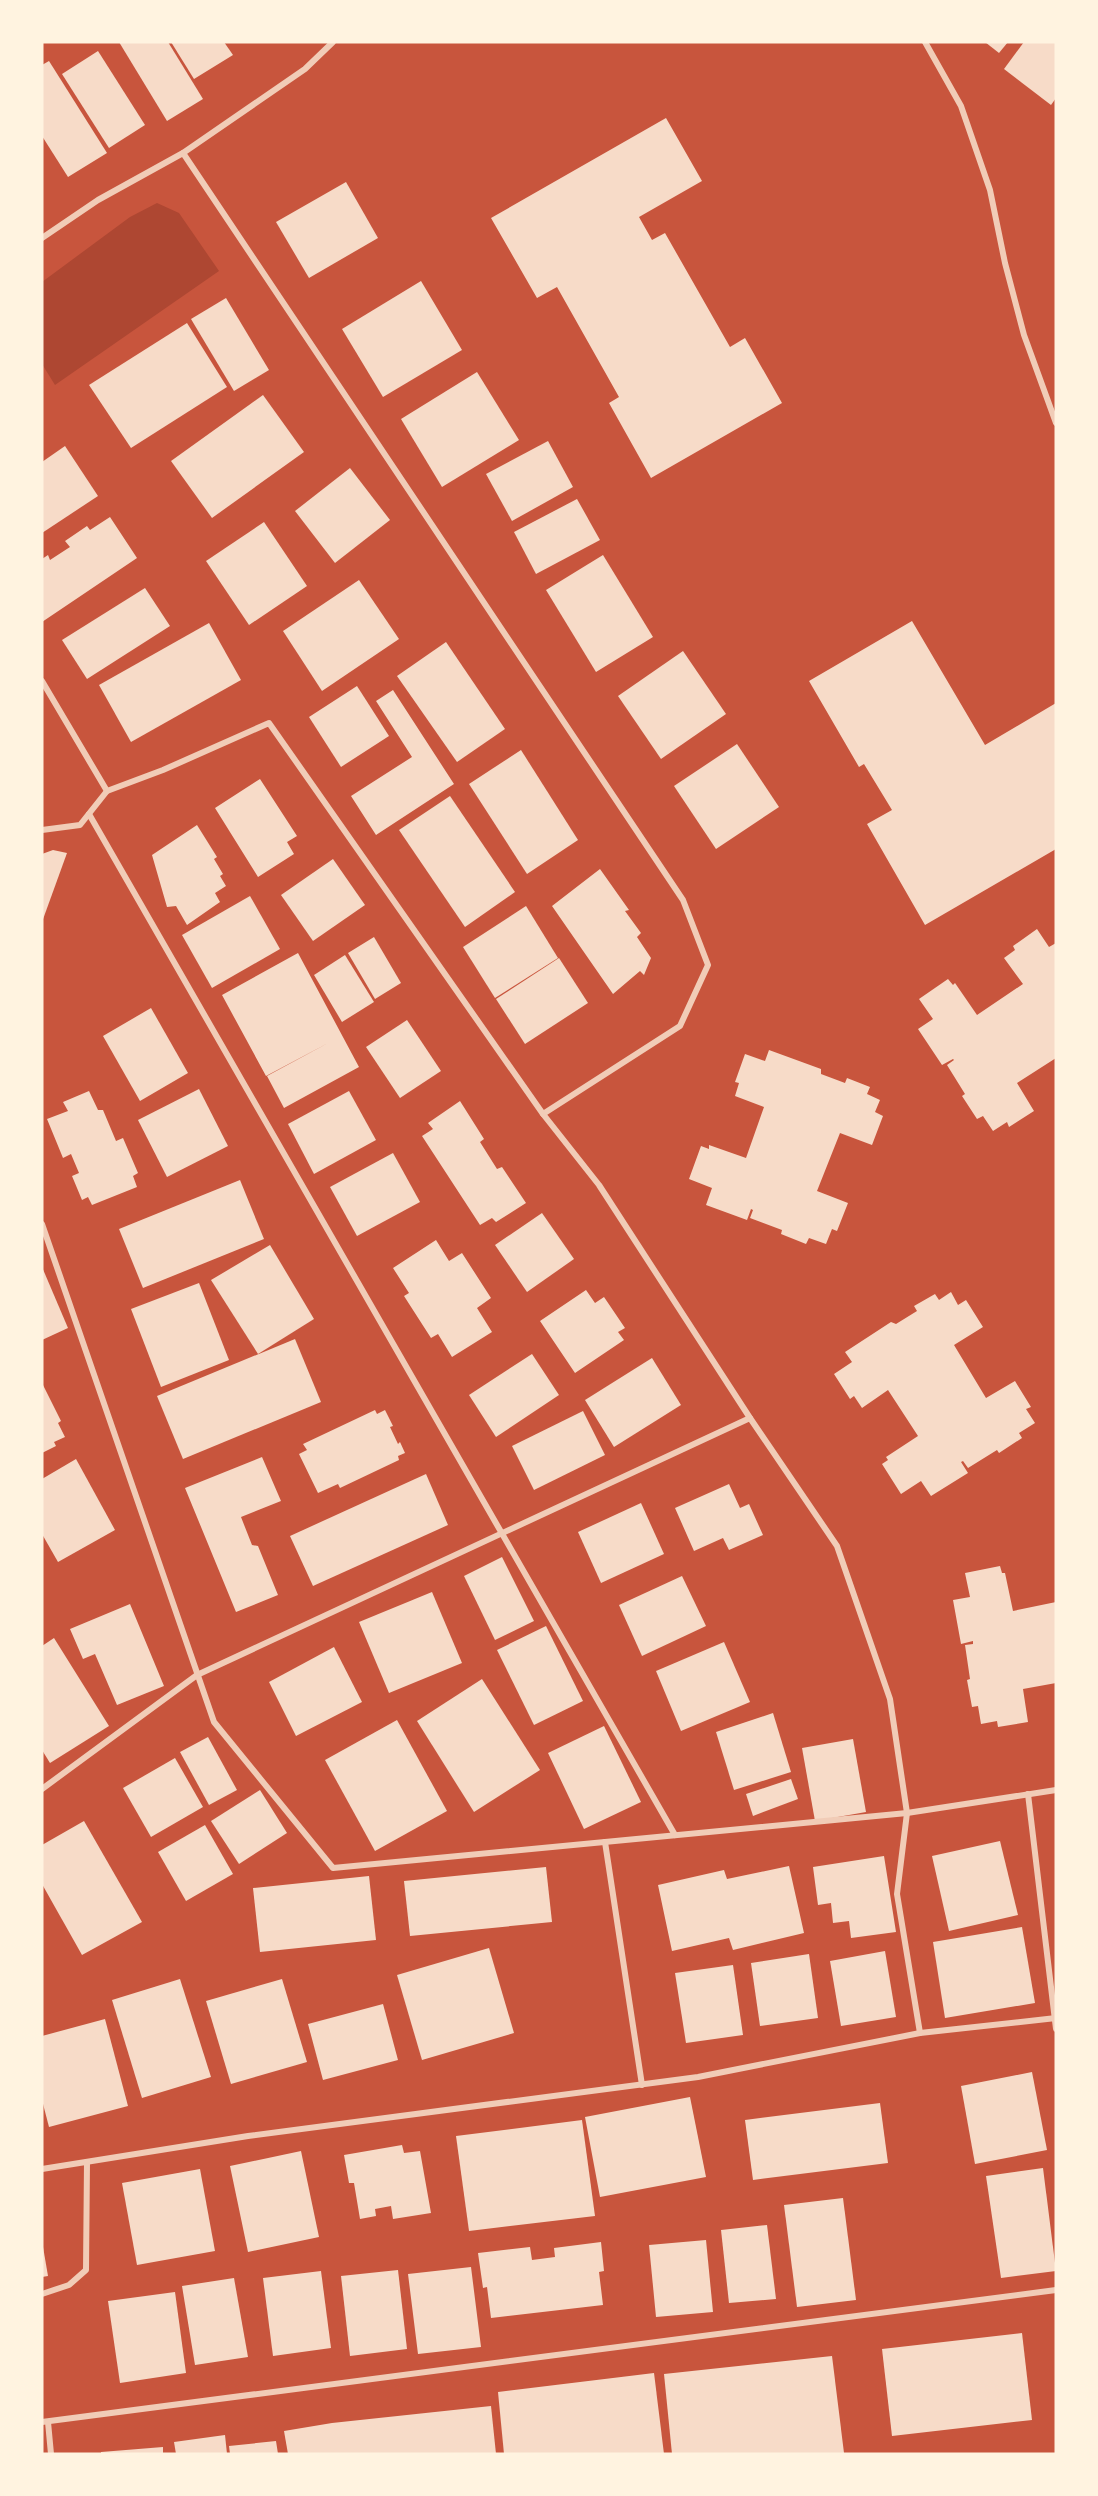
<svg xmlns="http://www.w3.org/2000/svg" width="1098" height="2496" viewBox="0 0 1098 2496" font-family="'Titillium Web',sans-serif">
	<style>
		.green { fill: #ae4732 }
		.building { fill: #f7dbc8 }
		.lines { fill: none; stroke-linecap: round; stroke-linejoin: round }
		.minor { stroke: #f1ccb7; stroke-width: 6 }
	</style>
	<rect width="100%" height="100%" fill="#c8553d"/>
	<path class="green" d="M157,203l22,10 40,58 -164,114 -13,-21v-82l88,-65z"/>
	<g class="building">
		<path d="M119,42h49l35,57 -36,22z"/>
		<path d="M171,42h53l9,13 -39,24z"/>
		<path d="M985,42h23l-9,11z"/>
		<path d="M1024,42h32v56l-5,7 -47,-36z"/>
		<path d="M98,51l47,74 -36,23 -47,-74z"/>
		<path d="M49,61l58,92 -39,24 -26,-41v-71z"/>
		<path d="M666,118l36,63 -63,36 13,23 13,-7 65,114 15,-9 37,65 -131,75 -42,-75 10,-6 -62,-110 -20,11 -46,-80z"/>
		<path d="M346,182l32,56 -69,40 -33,-56z"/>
		<path d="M421,281l41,69 -79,47 -41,-68z"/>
		<path d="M226,298l43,72 -35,21 -43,-72z"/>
		<path d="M187,323l40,64 -96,61 -42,-63z"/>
		<path d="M477,372l42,68 -77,47 -41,-68z"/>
		<path d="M263,395l41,57 -92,66 -41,-57z"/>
		<path d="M548,441l25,46 -61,34 -26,-47z"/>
		<path d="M65,446l33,50 -56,37v-71z"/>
		<path d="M350,468l40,52 -55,43 -40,-52z"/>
		<path d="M577,499l23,41 -64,34 -22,-42z"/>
		<path d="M110,517l27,41 -95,64v-63l6,-4 2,5 20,-13 -5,-6 22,-15 3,4z"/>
		<path d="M264,522l43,64 -58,39 -43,-64z"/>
		<path d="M603,555l50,82 -57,35 -50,-82z"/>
		<path d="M359,580l40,59 -77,52 -39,-60z"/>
		<path d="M145,588l25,38 -83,53 -25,-39z"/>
		<path d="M912,621l73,124 71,-42v146l-131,76 -58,-101 25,-14 -28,-46 -5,3 -50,-86z"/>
		<path d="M209,623l32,57 -110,62 -32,-57z"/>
		<path d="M446,642l59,87 -48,33 -60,-86z"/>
		<path d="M683,651l43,63 -65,45 -43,-63z"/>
		<path d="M357,686l32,50 -48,31 -32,-50z"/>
		<path d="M393,690l61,94 -78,51 -25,-39 61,-39 -36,-56z"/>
		<path d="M737,744l42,63 -63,42 -42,-63z"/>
		<path d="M521,750l57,90 -51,34 -58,-90z"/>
		<path d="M260,779l37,57 -10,6 7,12 -36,23 -43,-69z"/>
		<path d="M450,796l65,96 -50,35 -66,-97z"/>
		<path d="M197,825l20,32 -3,2 9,15 -3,2 6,10 -11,7 5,9 -33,23 -11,-19 -9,1 -15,-52z"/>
		<path d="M53,850l14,3 -25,69v-68z"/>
		<path d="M333,859l32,46 -52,36 -32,-46z"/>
		<path d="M600,869l29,41 -4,1 16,22 -4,4 14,21 -7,17 -4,-4 -27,23 -61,-88z"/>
		<path d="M250,896l30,53 -68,39 -30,-53z"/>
		<path d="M526,906l32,52 -63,40 -32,-51z"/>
		<path d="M1037,929l12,18 7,-4v115l-39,25 17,28 -25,16 -2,-5 -14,9 -10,-15 -6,3 -15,-23 3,-2 -18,-29 7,-5 -1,-1 -11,6 -24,-36 15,-10 -14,-20 29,-20 5,6 2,-2 22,32 46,-31 -19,-26 11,-8 -2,-4z"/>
		<path d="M374,937l27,46 -26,16 -27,-46z"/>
		<path d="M298,953l61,114 -75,41 -17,-32 63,-34 -64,34 -44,-81z"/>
		<path d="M345,955l29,47 -32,20 -28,-47z"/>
		<path d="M559,958l29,45 -63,41 -29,-45z"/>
		<path d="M151,1008l37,65 -48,28 -37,-65z"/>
		<path d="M407,1020l34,51 -41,27 -34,-51z"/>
		<path d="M769,1050l52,19v5l24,9 2,-5 23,9 -3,7 13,6 -5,12 8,4 -11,29 -32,-12 -23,58 31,12 -11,28 -5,-2 -6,15 -17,-6 -3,6 -25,-10 1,-4 -32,-12 3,-8 -2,-1 -4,11 -41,-15 6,-17 -23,-9 12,-33 8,3v-4l37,13 18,-51 -29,-11 4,-13 -4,-1 10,-28 20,7z"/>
		<path d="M199,1089l29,57 -61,31 -29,-57z"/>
		<path d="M89,1091l9,19h5l13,31 7,-3 15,35 -5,3 4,11 -45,18 -4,-8 -6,3 -10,-24 7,-3 -8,-19 -8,4 -16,-39 21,-8 -5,-9z"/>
		<path d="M349,1091l27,49 -62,34 -26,-50z"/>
		<path d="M460,1101l24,38 -4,3 17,27 5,-2 24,36 -30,19 -4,-4 -12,7 -58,-89 11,-7 -5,-6z"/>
		<path d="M393,1153l27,49 -63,34 -27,-49z"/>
		<path d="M240,1180l24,59 -121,49 -24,-59z"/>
		<path d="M542,1213l32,46 -47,33 -32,-47z"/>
		<path d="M436,1240l13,21 13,-8 29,45 -14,10 15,24 -40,25 -14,-23 -7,4 -27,-42 5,-3 -16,-25z"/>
		<path d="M270,1245l44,74 -56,35 -47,-74z"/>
		<path d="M42,1267l26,61 -26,12z"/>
		<path d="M199,1283l30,77 -68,27 -30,-78z"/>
		<path d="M586,1290l9,13 9,-6 21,31 -7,4 6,8 -49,33 -35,-52z"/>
		<path d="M951,1292l7,13 8,-5 17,27 -29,18 32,53 29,-17 16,26 -5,2 9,14 -16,10 3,5 -23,15 -2,-3 -29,18 -5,-7 -2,1 7,11 -37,23 -10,-15 -20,13 -19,-30 6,-4 -2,-3 32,-21 -30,-46 -26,18 -8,-12 -4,3 -16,-25 18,-12 -7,-10 46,-30 5,2 21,-13 -3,-5 21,-12 4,6z"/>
		<path d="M295,1339l26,63 -138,57 -26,-63z"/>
		<path d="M532,1354l27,41 -63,42 -27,-42z"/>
		<path d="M652,1358l29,47 -67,42 -29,-47z"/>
		<path d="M42,1383l19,38 -3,2 7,14 -11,5 2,4 -14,7z"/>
		<path d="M375,1410l2,4 8,-4 8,16 -3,1 8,17 2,-2 5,11 -7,3 1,4 -59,28 -2,-4 -20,9 -19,-39 8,-4 -4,-6z"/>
		<path d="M583,1411l22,44 -71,35 -22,-44z"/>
		<path d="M262,1457l19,44 -40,16 11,28 6,1 20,49 -42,17 -51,-124z"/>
		<path d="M76,1459l39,71 -57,32 -16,-28v-55z"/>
		<path d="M426,1474l22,51 -135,61 -23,-50z"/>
		<path d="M729,1484l11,24 9,-4 14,31 -34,15 -6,-12 -29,13 -19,-43z"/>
		<path d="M641,1503l23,51 -63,29 -23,-51z"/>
		<path d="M502,1557l32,64 -39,19 -31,-64z"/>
		<path d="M1000,1566l2,7h3l8,38 43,-9v81l-33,6 5,33 -30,5 -1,-6 -16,3 -3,-18 -6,1 -5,-27 3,-1 -5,-34 8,-1v-3l-12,3 -8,-44 17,-3 -5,-24z"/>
		<path d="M682,1576l24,50 -64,30 -23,-51z"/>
		<path d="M432,1592l30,71 -73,30 -30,-71z"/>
		<path d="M130,1604l34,82 -47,19 -22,-51 -12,5 -13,-30z"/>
		<path d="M546,1626l37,75 -49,24 -37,-75z"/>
		<path d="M54,1638l55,88 -59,37 -8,-13v-104z"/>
		<path d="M724,1642l26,60 -69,29 -25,-60z"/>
		<path d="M334,1647l28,55 -66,34 -27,-54z"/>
		<path d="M482,1679l58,91 -66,42 -57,-91z"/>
		<path d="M773,1713l18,59 -57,18 -18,-58z"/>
		<path d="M397,1720l50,91 -72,40 -50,-91z"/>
		<path d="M604,1726l37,76 -57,27 -36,-76z"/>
		<path d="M208,1737l29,53 -28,15 -29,-53z"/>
		<path d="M853,1739l13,73 -51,9 -13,-73z"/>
		<path d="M175,1758l28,49 -52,30 -28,-49z"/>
		<path d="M791,1779l7,20 -45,17 -7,-22z"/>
		<path d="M260,1790l27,43 -48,31 -28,-43z"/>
		<path d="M84,1821l58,101 -60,33 -40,-71v-39z"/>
		<path d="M205,1825l28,49 -47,27 -28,-49z"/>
		<path d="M1000,1841l18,74 -69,16 -17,-75z"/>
		<path d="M884,1856l12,76 -45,6 -2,-17 -16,2 -2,-20 -13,2 -5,-38z"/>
		<path d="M789,1866l15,67 -71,17 -4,-12 -57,13 -14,-66 66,-15 3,9z"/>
		<path d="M546,1867l6,55 -142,14 -6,-55z"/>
		<path d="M369,1876l7,64 -116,12 -7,-64z"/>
		<path d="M1022,1927l13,76 -90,15 -12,-76z"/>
		<path d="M489,1948l25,85 -92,27 -25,-85z"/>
		<path d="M885,1951l11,66 -55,9 -11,-65z"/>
		<path d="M809,1954l9,64 -58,8 -9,-63z"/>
		<path d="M733,1965l10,70 -57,8 -11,-70z"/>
		<path d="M180,1979l31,98 -69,21 -30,-98z"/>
		<path d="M282,1979l25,83 -76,22 -25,-83z"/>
		<path d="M383,2004l15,56 -75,20 -15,-56z"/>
		<path d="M105,2019l23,87 -79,21 -7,-27v-64z"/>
		<path d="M1032,2072l15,78 -72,14 -14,-78z"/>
		<path d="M690,2097l16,80 -106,20 -15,-80z"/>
		<path d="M880,2103l8,60 -135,17 -8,-60z"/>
		<path d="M582,2120l13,96 -126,15 -13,-95z"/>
		<path d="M402,2145l2,8 16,-2 11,62 -38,6 -2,-13 -16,3 1,7 -16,3 -6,-36h-5l-5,-28z"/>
		<path d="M301,2151l18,86 -71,15 -18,-86z"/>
		<path d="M1043,2168l13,103 -55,7 -15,-102z"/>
		<path d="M200,2169l15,82 -78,14 -15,-82z"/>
		<path d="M843,2198l13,102 -59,7 -13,-102z"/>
		<path d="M767,2225l9,74 -47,4 -8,-73z"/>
		<path d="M706,2240l7,72 -57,5 -7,-72z"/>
		<path d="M42,2241l6,35 -6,1z"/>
		<path d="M601,2242l3,29 -5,1 4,33 -112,13 -4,-31 -4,1 -5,-35 52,-6 2,13 23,-3 -1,-9z"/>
		<path d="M471,2267l10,80 -63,7 -10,-80z"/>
		<path d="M398,2270l9,79 -57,7 -9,-80z"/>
		<path d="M321,2271l10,77 -58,8 -10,-78z"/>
		<path d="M234,2278l14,79 -53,8 -13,-79z"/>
		<path d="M175,2292l11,81 -66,10 -12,-82z"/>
		<path d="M1022,2333l10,87 -140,16 -10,-87z"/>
		<path d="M832,2356l12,97 -172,1 -8,-80z"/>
		<path d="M654,2373l10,81h-160l-6,-62z"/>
		<path d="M491,2406l5,48h-208l-4,-23 48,-8z"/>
		<path d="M225,2435l2,19h-51l-2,-12z"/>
		<path d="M276,2441l2,13h-48l-1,-8z"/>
		<path d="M163,2447v7h-62v-2z"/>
	</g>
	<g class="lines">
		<g class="minor">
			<path d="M925,42l36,64 29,84 15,73 19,72 32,88"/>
			<path d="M183,153l500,747 25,65 -28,61 -137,88"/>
			<path d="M42,238l56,-38 85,-47 122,-84 28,-27"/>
			<path d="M42,681l65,110"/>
			<path d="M89,814l586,1021"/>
			<path d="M42,830l38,-5 27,-34 56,-21 106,-47 274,391 56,71 151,233 87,128 53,153 17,114 -10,81 23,139"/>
			<path d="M42,1224l172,498 119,146 574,-55 149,-23"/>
			<path d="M42,1789l155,-114 553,-257"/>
			<path d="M1028,1794l28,235"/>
			<path d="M605,1842l37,243"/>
			<path d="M42,2169l206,-33 450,-59 222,-44 136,-15"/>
			<path d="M42,2294l27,-9 17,-15 1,-108"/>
			<path d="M42,2422l1014,-132"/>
			<path d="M48,2422l3,32"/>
		</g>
	</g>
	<rect width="1098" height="2496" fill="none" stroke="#fff3e0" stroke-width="87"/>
</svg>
